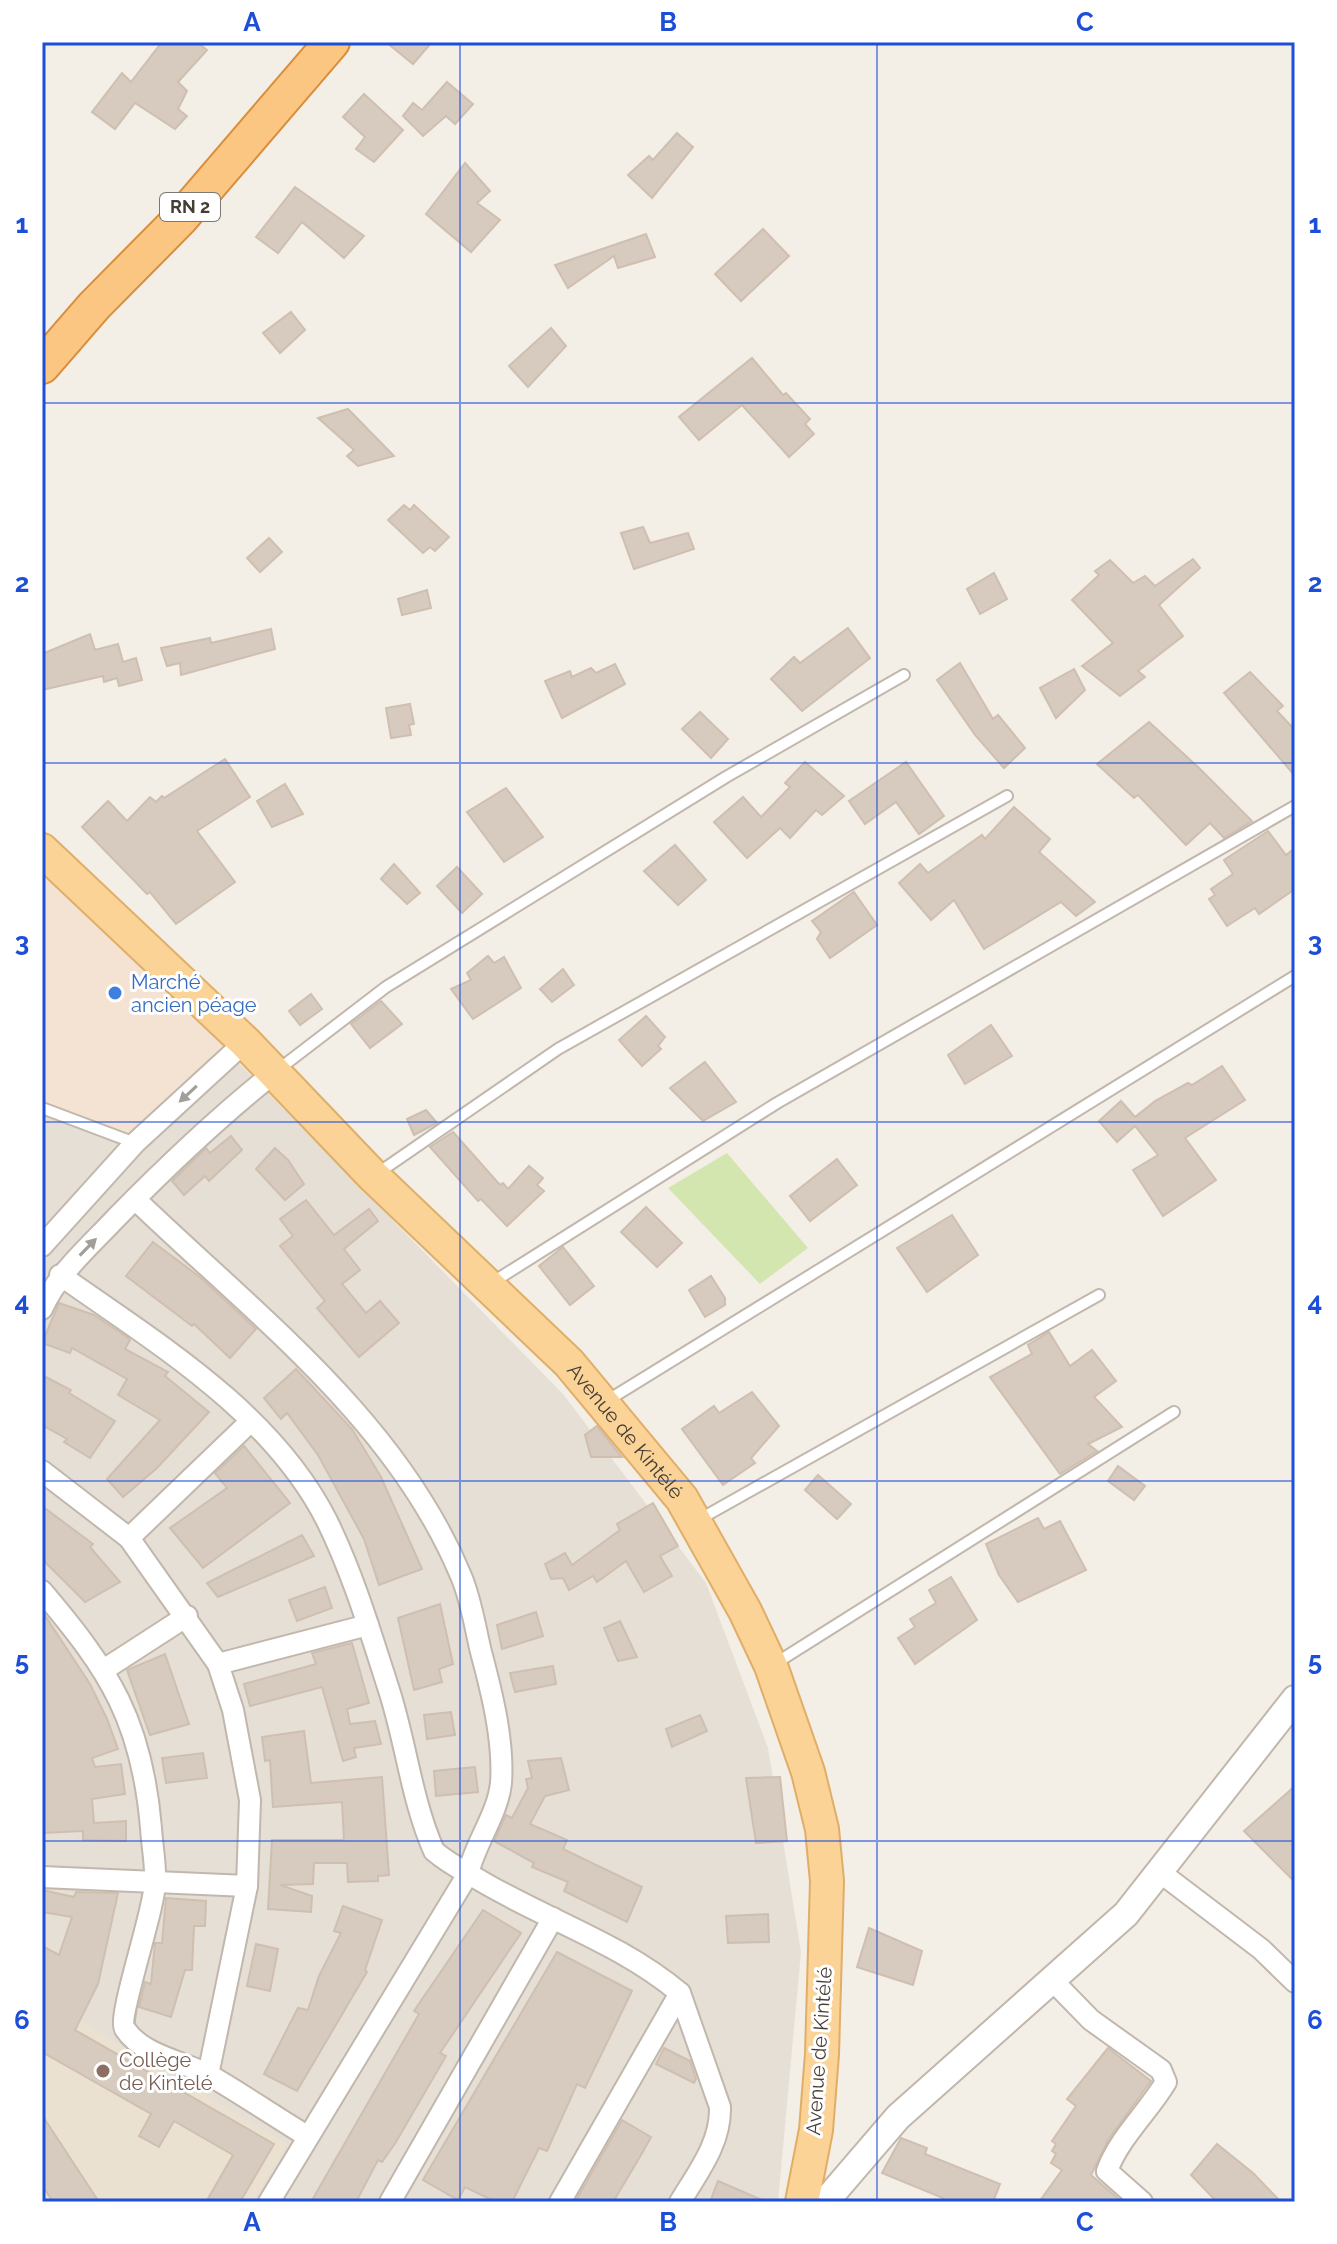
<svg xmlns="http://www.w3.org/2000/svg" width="1337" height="2244" viewBox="0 0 1337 2244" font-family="Raleway,sans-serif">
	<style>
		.residential { fill: #e6dfd5 }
		.commercial { fill: #f4e2d2 }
		.education { fill: #ebe1d1 }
		.green { fill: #d4e6b0 }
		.building { fill: #d7cbbf; stroke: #cfbfb0; stroke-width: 2 }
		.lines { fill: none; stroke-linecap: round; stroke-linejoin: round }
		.service-casing { stroke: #c1b7ac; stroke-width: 14 }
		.minor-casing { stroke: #c1b7ac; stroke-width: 24 }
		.tertiary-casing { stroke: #c1b7ac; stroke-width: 30 }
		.primary-casing { stroke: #e0ae67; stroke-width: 36 }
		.trunk-casing { stroke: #d98d3b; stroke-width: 38 }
		.service { stroke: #fff; stroke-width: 10 }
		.minor { stroke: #fff; stroke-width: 20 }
		.tertiary { stroke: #fff; stroke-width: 26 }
		.primary { stroke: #fbd397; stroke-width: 32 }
		.trunk { stroke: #fac681; stroke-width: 34 }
		.oneway { fill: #a29e9a }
		.grid { fill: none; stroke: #1d4ed8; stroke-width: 2; stroke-opacity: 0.55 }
		.shop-dot { fill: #3f7fe0; stroke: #fff; stroke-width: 3 }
		.education-dot { fill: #8d6e63; stroke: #fff; stroke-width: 3 }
		.labels { text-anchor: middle; stroke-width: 6; stroke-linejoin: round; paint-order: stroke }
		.shield { fill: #fff; stroke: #7d7872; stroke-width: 2 }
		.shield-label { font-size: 18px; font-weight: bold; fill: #453e36 }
		.shop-label { font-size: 20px; fill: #366cbe; stroke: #fff; text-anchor: start }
		.street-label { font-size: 20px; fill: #453e36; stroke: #fff }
		.education-label { font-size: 20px; fill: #785e54; stroke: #fff; text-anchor: start }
		.neatline { fill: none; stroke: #1d4ed8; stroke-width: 3 }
		.grid-label { font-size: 26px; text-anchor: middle; font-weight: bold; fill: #1d4ed8 }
	</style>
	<rect width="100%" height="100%" fill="#f3eee6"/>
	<path class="residential" d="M227,1051l336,343 143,189 62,165 33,204 -23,250h-736v-1101l92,37z"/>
	<path class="commercial" d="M42,855l196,186 -104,97 -92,-37z"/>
	<path class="education" d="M42,1999l245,145 -34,58h-211z"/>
	<path class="green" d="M727,1153l81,95 -48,36 -92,-96z"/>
	<g class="building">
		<path d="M162,42h35l10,8 -29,32 9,9 -9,18 9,7 -12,13 -40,-26 -20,26 -23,-17 30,-39 9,9z"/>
		<path d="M386,42h46l-19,22z"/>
		<path d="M447,82l26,22 -18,20 -9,-8 -23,20 -20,-20 10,-13 9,7z"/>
		<path d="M364,94l39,36 -29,32 -18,-13 9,-12 -22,-20z"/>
		<path d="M677,133l16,14 -41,51 -24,-23 21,-19 4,4z"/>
		<path d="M465,163l25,28 -13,12 23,17 -29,32 -45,-38z"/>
		<path d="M295,187l69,49 -20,22 -42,-36 -24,31 -22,-16z"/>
		<path d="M763,229l26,27 -48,45 -26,-27z"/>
		<path d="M646,234l9,23 -37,11 -4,-12 -46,32 -13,-23z"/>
		<path d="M291,312l14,18 -25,23 -17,-20z"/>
		<path d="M551,328l15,18 -38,41 -19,-21z"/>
		<path d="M752,358l31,37 3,-2 24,26 -5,5 9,10 -25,23 -47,-52 -43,35 -20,-23z"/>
		<path d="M348,409l46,47 -36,10 -11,-10 7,-6 -36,-32z"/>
		<path d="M404,505l6,5 4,-5 35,32 -14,14 -5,-4 -7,6 -35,-33z"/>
		<path d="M643,527l7,16 38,-10 6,16 -60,20 -13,-36z"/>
		<path d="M269,538l13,14 -22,20 -13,-14z"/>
		<path d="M1193,559l7,9 -41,37 24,31 -45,35 7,6 -25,19 -38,-30 31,-23 -41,-43 27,-25 -4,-4 15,-11 23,23 12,-7 10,10z"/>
		<path d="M994,573l13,26 -27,15 -13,-25z"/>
		<path d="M427,590l4,18 -29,7 -4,-16z"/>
		<path d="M848,628l22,30 -68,53 -31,-32 23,-22 6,6z"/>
		<path d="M271,629l4,20 -94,26 -1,-12 -13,3 -6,-18 49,-10 1,5z"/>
		<path d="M90,634l5,16 23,-6 5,18 13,-4 6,22 -23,6 -2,-8 -13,4 -1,-6 -61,14v-36z"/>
		<path d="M960,663l33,56 5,-4 27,33 -21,20 -29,-33 -38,-55z"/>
		<path d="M615,664l10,20 -63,34 -17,-37 25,-10 2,6 19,-9 5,5z"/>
		<path d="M1074,669l11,21 -29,28 -16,-30z"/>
		<path d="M1250,672l33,34 -6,5 18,19v46l-71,-83z"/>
		<path d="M410,704l4,20 -5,1 2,10 -20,3 -5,-30z"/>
		<path d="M700,712l28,27 -17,19 -29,-29z"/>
		<path d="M1149,722l50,46 53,53 -28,17 -14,-15 -24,22 -48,-50 -4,3 -37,-34z"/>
		<path d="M225,759l25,38 -53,34 38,51 -59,42 -26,-32 -3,2 -65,-67 26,-26 19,20 23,-24 6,5 6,-6 2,2z"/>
		<path d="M805,762l39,34 -22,19 -6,-5 -26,28 -10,-10 -33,30 -33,-36 29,-25 18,20 29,-30 -5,-4z"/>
		<path d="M906,762l38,54 -25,18 -23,-32 -31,22 -16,-23z"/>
		<path d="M285,784l18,30 -31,13 -15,-26z"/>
		<path d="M506,788l37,49 -39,25 -37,-50z"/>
		<path d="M1014,807l36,32 -11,13 56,50 -19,14 -15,-14 -77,47 -30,-49 -23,20 -32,-37 21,-19 8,9 54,-38 3,4z"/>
		<path d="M1268,831l18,24 9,-7v41l-36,25 -4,-6 -28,18 -18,-27 6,-4 -4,-6 22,-15 -9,-14z"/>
		<path d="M675,845l31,35 -28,25 -34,-34z"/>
		<path d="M394,864l26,29 -13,11 -26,-25z"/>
		<path d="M457,867l25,27 -20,19 -25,-27z"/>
		<path d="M854,892l23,33 -47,33 -13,-19 4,-7 -9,-11z"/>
		<path d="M488,956l6,7 10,-6 17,31 -48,31 -22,-30 20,-9 -4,-7z"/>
		<path d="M563,969l11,16 -22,17 -12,-13z"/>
		<path d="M311,994l11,15 -22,16 -11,-14z"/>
		<path d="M381,1001l21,23 -32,24 -19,-24z"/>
		<path d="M646,1016l19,21 -7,9 3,3 -19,17 -23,-26z"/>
		<path d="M991,1025l21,31 -47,28 -17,-29z"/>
		<path d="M705,1062l31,40 -33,19 -33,-33z"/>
		<path d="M1222,1066l23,34 -60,38 31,42 -53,36 -30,-46 25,-15 -23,-29 -18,16 -18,-21 22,-20 14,16 20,-16 33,-18 4,2z"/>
		<path d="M426,1110l11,13 -23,12 -7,-16z"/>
		<path d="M453,1132l47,53 3,-2 5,6 21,-23 14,12 -6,7 7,6 -37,35 -26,-27 -3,2 -48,-54z"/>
		<path d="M231,1136l11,14 -33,31 -4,-5 -21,19 -12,-14 34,-33 4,5z"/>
		<path d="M275,1148l13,12 16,24 -19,16 -29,-31z"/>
		<path d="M837,1159l20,26 -47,36 -20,-25z"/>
		<path d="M306,1200l28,35 35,-26 9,12 -34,28 16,21 -18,14 24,29 14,-12 19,22 -40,34 -42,-49 8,-7 -45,-55 13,-10 -13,-17z"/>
		<path d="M646,1207l36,36 -25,24 -36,-35z"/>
		<path d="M952,1215l26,40 -51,37 -30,-44z"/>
		<path d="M153,1242l48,36 55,51 -26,29 -36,-34 -2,2 -66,-50z"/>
		<path d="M563,1247l31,39 -24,19 -31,-39z"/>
		<path d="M711,1276l14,22v7l-20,12 -16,-27z"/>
		<path d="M59,1303l35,12 33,22 3,3 -5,9 43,23 -3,4 44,36 -52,56 -34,29 -16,-18 53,-59 -42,-25 9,-16 -55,-31 -2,5 -28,-10z"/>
		<path d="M1049,1332l21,34 22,-16 24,31 -22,16 28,30 -34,17 9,7 -37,23 -70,-97 42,-23 -4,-9z"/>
		<path d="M296,1369l56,60 29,48 41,92 -43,16 -15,-46 -46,-84 -31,-42 -6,6 -17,-21z"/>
		<path d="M42,1375l29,15 -2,3 46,28 -25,37 -26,-16 3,-3 -25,-14z"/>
		<path d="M752,1392l27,34 -28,32 4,5 -32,22 -41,-56 32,-23 5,7z"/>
		<path d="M597,1426l25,31h-31l-6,-22z"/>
		<path d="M244,1446l46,57 -87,65 -33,-40 57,-40 -12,-15z"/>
		<path d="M1118,1466l27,20 -11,14 -26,-19z"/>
		<path d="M818,1475l33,29 -14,15 -32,-29z"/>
		<path d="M653,1503l25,43 -18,10 12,20 -28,16 -18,-31 -29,21 -4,-6 -24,14 -6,-12 -12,1 -6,-15 20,-11 7,12 48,-35 -3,-6z"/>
		<path d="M42,1506l51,38 -3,3 30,35 -35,20 -43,-43z"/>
		<path d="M1038,1518l6,11 16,-8 26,49 -68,32 -19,-27 -13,-31z"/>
		<path d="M302,1535l12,21 -96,41 -11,-14z"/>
		<path d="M951,1577l26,43 -62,44 -17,-26 17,-11 -5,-8 26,-16 -7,-13z"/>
		<path d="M325,1587l7,21 -35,13 -8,-21z"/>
		<path d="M440,1604l13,60 -14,5 3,13 -28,8 -16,-72z"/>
		<path d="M42,1611l48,73 17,35 11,30 -26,9 3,9 26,-3 4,30 -33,5 2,24 32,-2v20l-43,-1v-9l-41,2z"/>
		<path d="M536,1612l7,24 -41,13 -5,-24z"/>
		<path d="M620,1621l17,36 -19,4 -14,-33z"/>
		<path d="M352,1643l17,60 -22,6 3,15 25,-3 6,23 -27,4 2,9 -13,4 -21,-74 -72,19 -6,-22 72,-20 -4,-11z"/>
		<path d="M165,1654l24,70 -39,11 -23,-65z"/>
		<path d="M553,1666l3,18 -41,8 -5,-19z"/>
		<path d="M451,1712l4,23 -28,4 -3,-24z"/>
		<path d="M700,1715l7,16 -35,16 -6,-18z"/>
		<path d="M304,1731l7,52 71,-6 7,98 -11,1v5l-30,1 -1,-19h-33l-1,21 -33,1 32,11 -1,16 -43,-3 4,-69h72l-2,-38 -69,5 -3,-47 -5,1 -3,-24z"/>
		<path d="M203,1753l4,25 -41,5 -4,-25z"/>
		<path d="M561,1758l8,32 -24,6 -15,28 37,16 -4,9 79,38 -15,35 -63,-31 4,-9 -36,-15 2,-4 -40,-22 12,-26 6,3 16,-30 -2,-9 6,-1 -4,-17z"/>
		<path d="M475,1767l3,25 -42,4 -2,-25z"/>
		<path d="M780,1777l7,64 -31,2 -10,-65z"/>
		<path d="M1295,1786v96l-51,-51z"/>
		<path d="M42,1890l32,7 2,-5 42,1 -20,91 -23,46 199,114 -34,58h-34l27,-47 -59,-34 -15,26 -20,-11 12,-22 -109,-62v-106l17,9 13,-38 -30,-5z"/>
		<path d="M166,1898l40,3 -1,25h-11l-2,44h-7l-14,47 -32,-10 6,-25 6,2 4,-41h7z"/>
		<path d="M343,1906l39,14 -17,50 2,2 -70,119 -33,-17 34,-66 10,2 11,-34 22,-43 -7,-2z"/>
		<path d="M483,1910l38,23 -81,120 6,3 -50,86 -14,20 -4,-2 -22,42h-45l108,-188 -5,-3z"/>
		<path d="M768,1914l1,28 -41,1 -2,-27z"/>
		<path d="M869,1928l53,23 -9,34 -56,-18z"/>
		<path d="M256,1944l22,5 -8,42 -23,-5z"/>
		<path d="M557,1952l75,39 -47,97 -8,-4 -30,67 -8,-3 -27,54h-16l-31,-15 -7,13 -35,-20z"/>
		<path d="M664,2048l26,13 6,18 -2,4 -38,-19z"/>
		<path d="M1108,2048l43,33 -43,59 -17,35 31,27h-83l23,-32 -11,-7 5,-9 -4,-3 4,-7 -4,-3 24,-35 -9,-7z"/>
		<path d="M42,2115l57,87h-46l-11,-17z"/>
		<path d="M622,2120l29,17 -10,18 -28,47h-38z"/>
		<path d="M901,2138l26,10 -2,6 75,30 -7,18h-52l2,-4 -61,-25z"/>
		<path d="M1217,2144l36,29 28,29h-64l-26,-27z"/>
		<path d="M718,2181l49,21h-57z"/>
	</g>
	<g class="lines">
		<g class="service-casing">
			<g id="service">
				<path d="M279,1069l107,-82 340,-210 178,-102"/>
				<path d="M42,1108l93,35"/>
				<path d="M378,1173l180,-124 449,-253"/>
				<path d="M493,1282l284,-179 518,-297"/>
				<path d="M605,1402l690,-426"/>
				<path d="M700,1519l399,-224"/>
				<path d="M776,1663l398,-251"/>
			</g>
		</g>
		<g class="minor-casing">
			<g id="minor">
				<path d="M135,1199c118,114 261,220 326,377 10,23 14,51 20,76 11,41 23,89 20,131 -3,31 -26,60 -33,91l-199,328"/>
				<path d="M42,1246l93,-103 110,-101"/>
				<path d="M60,1275c96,68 212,137 267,246 26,53 43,110 61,166 18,54 23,112 46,164 15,13 30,20 47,30 66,39 139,62 199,112l-120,209"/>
				<path d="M42,1309c16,-36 46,-61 73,-90 51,-52 102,-101 159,-146"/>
				<path d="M42,1471l87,67 89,126 15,46 17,90 -3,86 -39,189"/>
				<path d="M129,1538l122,-117"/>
				<path d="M42,1591c68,80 100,130 109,237 1,18 5,36 4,54 0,27 -38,135 -30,147 17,26 57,32 84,46 33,19 65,41 98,61"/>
				<path d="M218,1664l150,-39"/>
				<path d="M105,1669l82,-53"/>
				<path d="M1161,1873l100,76 34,33"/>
				<path d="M42,1877l205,9"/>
				<path d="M1053,1981l38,39 70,50 5,12c-18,30 -47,56 -59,89l35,31"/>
				<path d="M680,1993l40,114c1,36 -22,65 -40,95"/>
				<path d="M390,2202l163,-284"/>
			</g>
		</g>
		<g class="tertiary-casing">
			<path id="tertiary" d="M825,2202l73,-85 228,-203 169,-215"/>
		</g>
		<g class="primary-casing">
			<g id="primary">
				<path id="s1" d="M42,850l203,192 128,134 196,187 113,136 63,112 26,55 37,106 14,57 5,52 -5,173 -6,76 -14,72"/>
			</g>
		</g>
		<g class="trunk-casing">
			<path id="trunk" d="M42,366l52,-60 87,-88 151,-176"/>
		</g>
		<use href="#service" class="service"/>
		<use href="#minor" class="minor"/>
		<use href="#tertiary" class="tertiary"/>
		<use href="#primary" class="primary"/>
		<use href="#trunk" class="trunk"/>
	</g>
	<defs><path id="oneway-solid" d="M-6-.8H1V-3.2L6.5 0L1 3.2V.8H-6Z" transform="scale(2)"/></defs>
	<g class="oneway">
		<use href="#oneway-solid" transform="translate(188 1094) rotate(137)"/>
		<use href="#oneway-solid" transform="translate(88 1247) rotate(-46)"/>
	</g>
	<path class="grid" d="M460,42v2160M877,42v2160M42,403h1253M42,763h1253M42,1122h1253M42,1481h1253M42,1841h1253"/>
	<circle class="shop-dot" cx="115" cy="993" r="8"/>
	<circle class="education-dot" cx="103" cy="2071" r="8"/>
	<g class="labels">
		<rect class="shield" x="160" y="193" width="60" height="28" rx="6"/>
		<g class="shield-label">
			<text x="190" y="213">RN 2</text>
		</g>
		<g class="shop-label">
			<text x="131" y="989">Marché<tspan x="131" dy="23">ancien péage</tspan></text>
		</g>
		<g class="street-label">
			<text dy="7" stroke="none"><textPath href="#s1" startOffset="824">Avenue de Kintélé</textPath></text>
			<text transform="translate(819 2051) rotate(-86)" y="7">Avenue de Kintélé</text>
		</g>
		<g class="education-label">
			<text x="119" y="2067">Collège<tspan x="119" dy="23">de Kintelé</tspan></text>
		</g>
	</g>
	<rect width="1337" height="2244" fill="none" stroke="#ffffff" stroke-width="88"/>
	<rect x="44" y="44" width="1249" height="2156" class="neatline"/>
	<g class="grid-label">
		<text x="252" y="31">A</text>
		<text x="668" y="31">B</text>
		<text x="1085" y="31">C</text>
		<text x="22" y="233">1</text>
		<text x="1315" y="233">1</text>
		<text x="22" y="592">2</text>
		<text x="1315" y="592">2</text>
		<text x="22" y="951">3</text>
		<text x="1315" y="951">3</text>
		<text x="22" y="1311">4</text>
		<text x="1315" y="1311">4</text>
		<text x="22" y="1670">5</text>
		<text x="1315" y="1670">5</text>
		<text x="22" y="2029">6</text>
		<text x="1315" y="2029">6</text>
		<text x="252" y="2231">A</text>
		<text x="668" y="2231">B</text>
		<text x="1085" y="2231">C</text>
	</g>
</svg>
